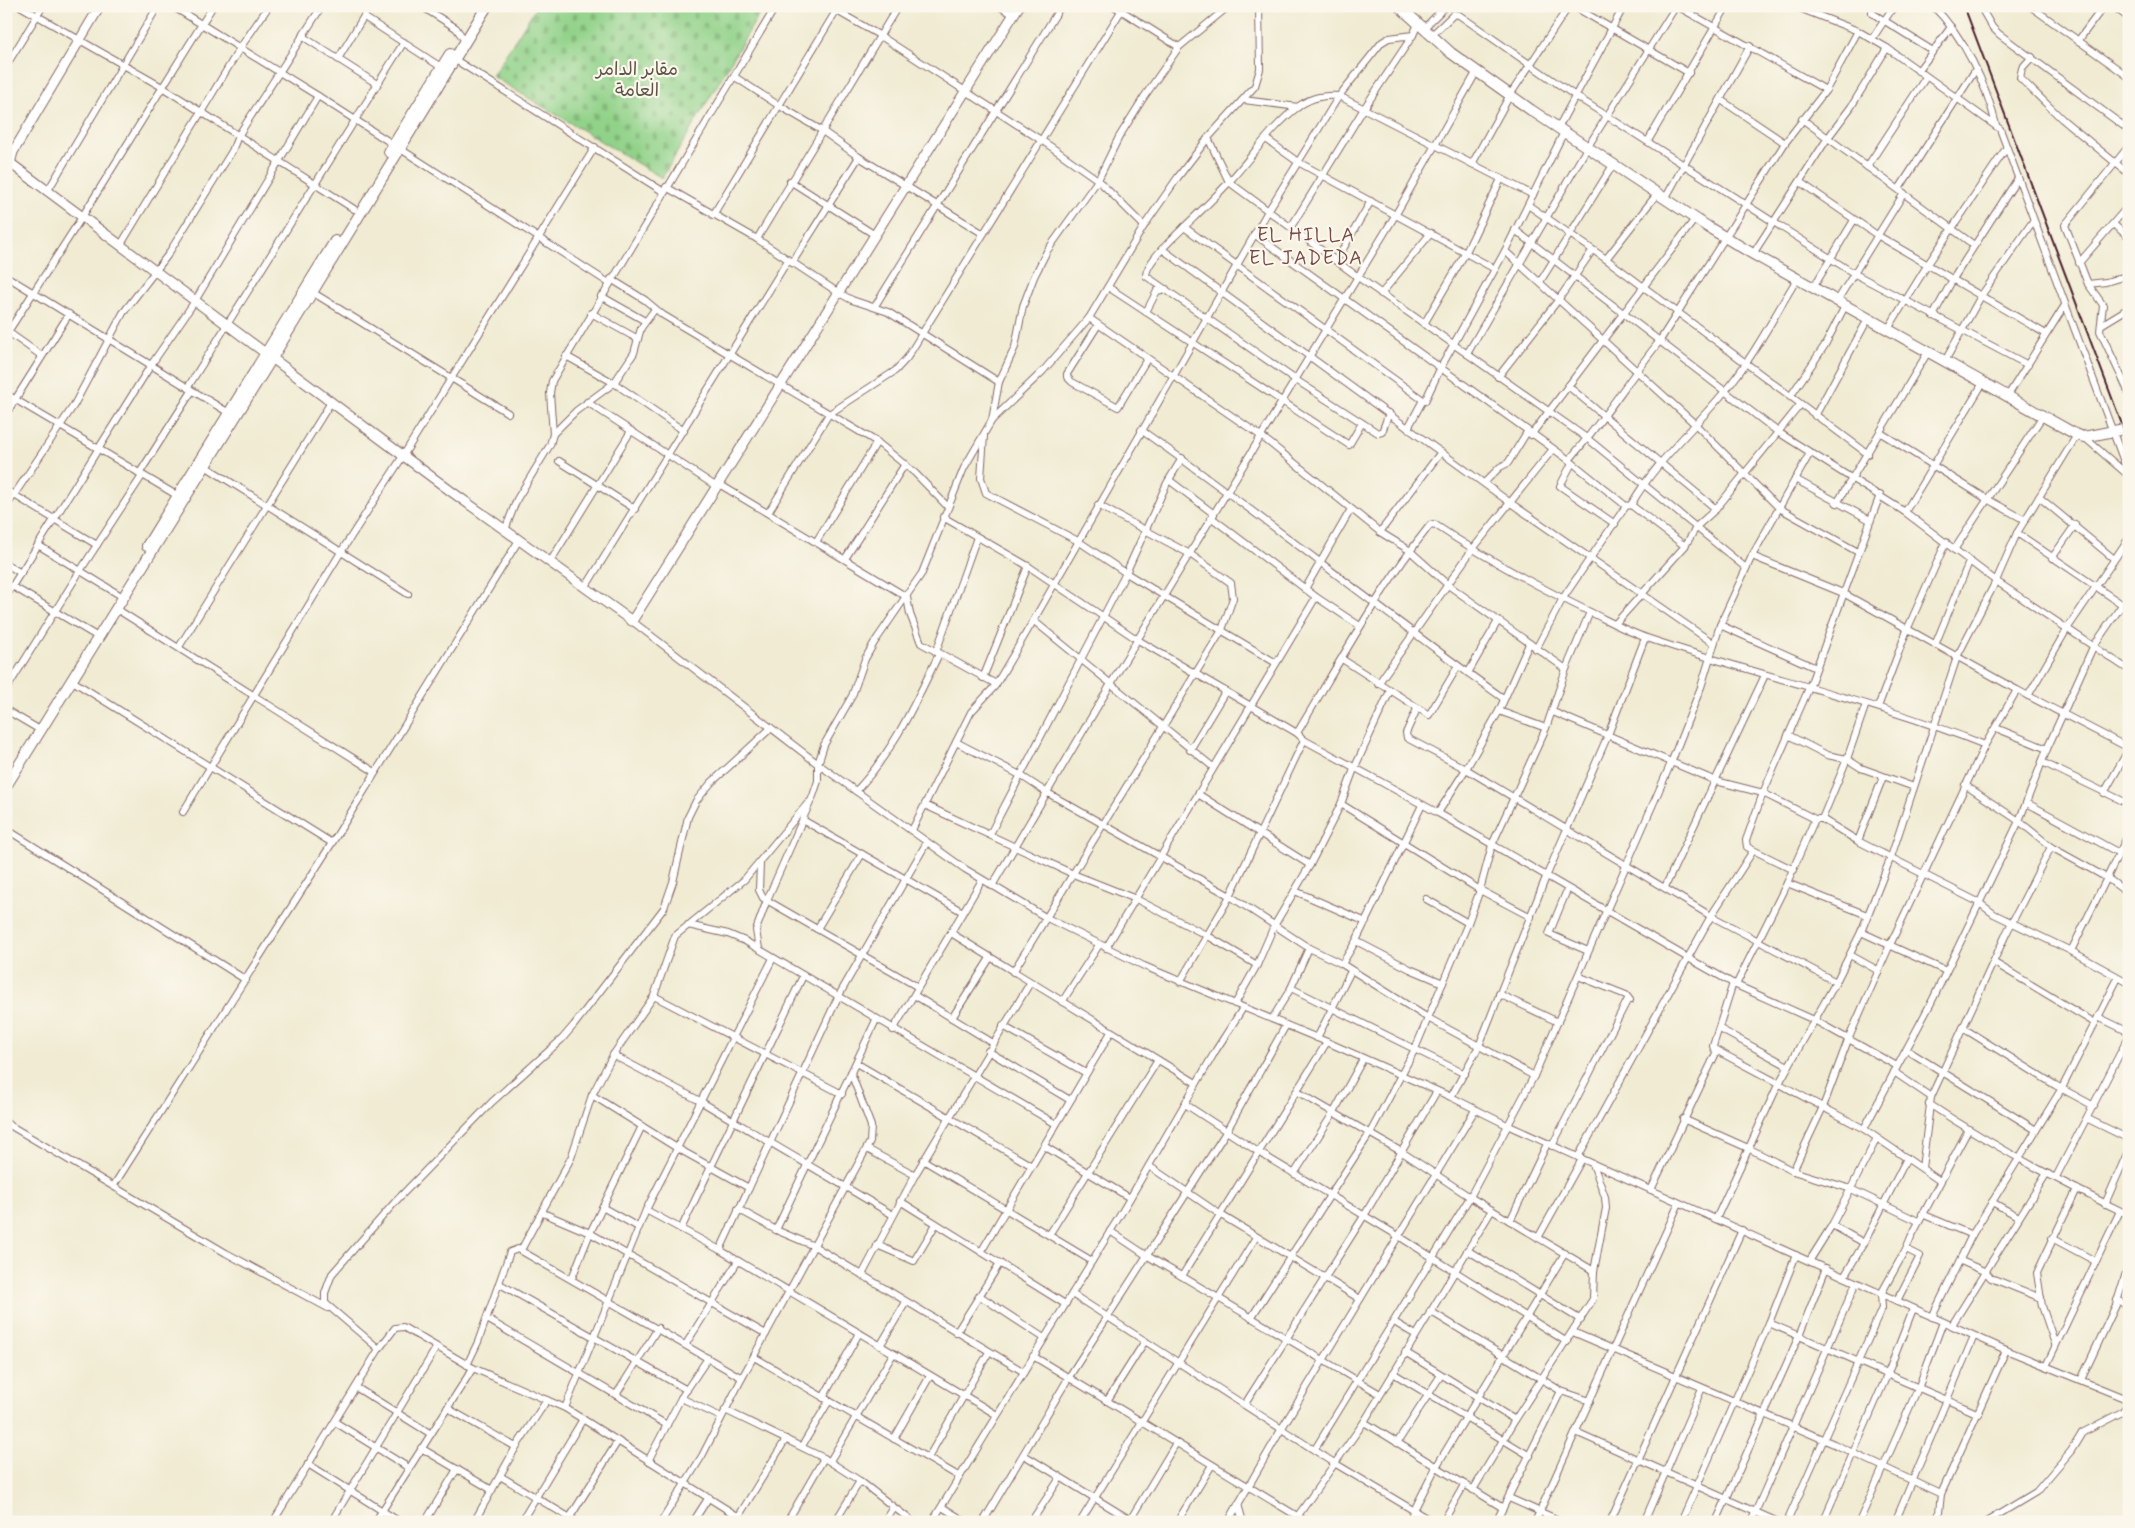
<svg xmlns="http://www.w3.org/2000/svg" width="2135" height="1528" viewBox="0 0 2135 1528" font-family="Mynerve,'Playpen Sans Arabic',sans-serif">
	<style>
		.cemetery { fill: url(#cemetery-stones); stroke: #6e785a }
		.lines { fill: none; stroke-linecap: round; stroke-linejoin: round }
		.street-casing { stroke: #846665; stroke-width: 8 }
		.secondary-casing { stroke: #846665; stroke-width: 11 }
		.primary-casing { stroke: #846665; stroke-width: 12 }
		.street { stroke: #fff; stroke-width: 6 }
		.secondary { stroke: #fff; stroke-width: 9 }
		.primary { stroke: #fff; stroke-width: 10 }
		.rail { stroke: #4a1f2b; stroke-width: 2 }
		.labels { text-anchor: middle; stroke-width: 4.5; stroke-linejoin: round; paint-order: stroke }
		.park-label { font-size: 18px; fill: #5f5547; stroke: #fbf7ec }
		.quarter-label { font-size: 20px; letter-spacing: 1px; fill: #794b48; stroke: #fbf7ec }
	</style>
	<defs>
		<pattern id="cemetery-stones" width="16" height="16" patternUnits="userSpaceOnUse" patternTransform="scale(1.25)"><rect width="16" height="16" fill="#91d289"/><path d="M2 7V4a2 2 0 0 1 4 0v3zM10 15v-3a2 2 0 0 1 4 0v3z" fill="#7fb476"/></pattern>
	</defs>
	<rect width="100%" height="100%" fill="#fbf7ec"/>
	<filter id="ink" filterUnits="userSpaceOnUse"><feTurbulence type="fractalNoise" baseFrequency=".02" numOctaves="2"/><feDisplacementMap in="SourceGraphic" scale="10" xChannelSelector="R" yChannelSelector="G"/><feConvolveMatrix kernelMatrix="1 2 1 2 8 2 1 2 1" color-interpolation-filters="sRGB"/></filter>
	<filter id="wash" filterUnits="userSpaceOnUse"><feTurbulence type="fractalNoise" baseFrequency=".0096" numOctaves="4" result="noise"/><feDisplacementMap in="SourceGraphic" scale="20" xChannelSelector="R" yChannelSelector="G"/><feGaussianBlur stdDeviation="1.12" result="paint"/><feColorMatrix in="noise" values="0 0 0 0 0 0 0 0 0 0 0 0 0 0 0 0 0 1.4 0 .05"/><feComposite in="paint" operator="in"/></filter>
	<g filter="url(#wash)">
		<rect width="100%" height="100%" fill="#f0ebd2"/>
		<path class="cemetery" d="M537,6h227l-102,172 -170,-102z"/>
	</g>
	<g filter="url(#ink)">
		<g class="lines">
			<g class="street-casing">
				<g id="street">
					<path d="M20,6l142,81 192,122"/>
					<path d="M172,6l146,90 291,187"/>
					<path d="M421,6l35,22 9,13"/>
					<path d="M828,6l51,29 171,111 48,34 46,46"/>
					<path d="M999,6l15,9"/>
					<path d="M1114,6l65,41"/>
					<path d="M1573,6l116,67"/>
					<path d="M1677,6l149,84"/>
					<path d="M1794,6l64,25 29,17 113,81 129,346"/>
					<path d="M1872,6v7l61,38"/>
					<path d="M1933,6c31,31 53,77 63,119"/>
					<path d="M1980,6l12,21 7,7 130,96"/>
					<path d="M2030,6l99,71"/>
					<path d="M2113,6l16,12"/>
					<path d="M364,17l77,50"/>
					<path d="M1424,28l22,-22"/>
					<path d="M1432,35l22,-21 5,1 115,80 281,179 173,91"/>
					<path d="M302,36l75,48"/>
					<path d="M1872,39l22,-33"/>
					<path d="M2078,41l26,-35"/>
					<path d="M2032,57l-10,11 -2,10 42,41 67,55"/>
					<path d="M338,59l32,-53"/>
					<path d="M454,59l210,133"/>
					<path d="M6,66l37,-60"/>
					<path d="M1918,71l33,-44"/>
					<path d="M735,77l43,28 43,25 38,27 123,76"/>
					<path d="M1244,100l54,7"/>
					<path d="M1721,100l64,43"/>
					<path d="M1802,119l172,126"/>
					<path d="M1558,128l66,-122"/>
					<path d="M1208,138l21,44 129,95 230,162 158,129"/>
					<path d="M1266,139l32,23 197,107"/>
					<path d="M1648,141l79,-135"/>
					<path d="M2129,146l-64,79 23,59 18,-2 23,-7"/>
					<path d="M1472,164l38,-69 59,-89"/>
					<path d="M1867,167l59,-90"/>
					<path d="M790,181l85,54"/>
					<path d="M1800,182l77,53 169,99"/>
					<path d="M666,187l91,52 82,54 13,7 36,12 111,70"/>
					<path d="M1899,189l77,-120"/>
					<path d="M47,192l111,-186"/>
					<path d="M1665,199l85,-153"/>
					<path d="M1528,205l78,54 262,195"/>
					<path d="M713,215l126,-209"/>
					<path d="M2113,224l16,13"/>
					<path d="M1184,227l239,173"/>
					<path d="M1291,227l72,-117 50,-75 6,-13"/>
					<path d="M1515,230l263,202 127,80 91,69 133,89"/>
					<path d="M1254,234l315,226 57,46"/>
					<path d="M757,239l141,-233"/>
					<path d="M120,246l120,-198 29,-42"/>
					<path d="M1162,249l350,255 201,139"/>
					<path d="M1505,251l190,173 84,84 79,44"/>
					<path d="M1753,254l74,-115 24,-32 36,-59"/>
					<path d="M1606,259l51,-65"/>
					<path d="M1336,261l35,-60"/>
					<path d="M792,263l67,-106"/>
					<path d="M2079,263l50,-58"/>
					<path d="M6,276l223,137"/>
					<path d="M611,279l34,21 18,15 214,127 38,31 32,33"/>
					<path d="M1540,282l73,-117"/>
					<path d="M2088,284l15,21 -3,26 29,62"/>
					<path d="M1108,287l38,25"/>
					<path d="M1813,288l41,-68"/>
					<path d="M1166,289l-9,2 -11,21 203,133 13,-22"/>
					<path d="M312,292l196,121"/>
					<path d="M1381,294l50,-61"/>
					<path d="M601,296l44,25"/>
					<path d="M1837,301l67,-108"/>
					<path d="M875,306l186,-300"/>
					<path d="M591,313l47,26"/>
					<path d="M1933,316l20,-37 65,-101"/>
					<path d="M1089,318l172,118 119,96 29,18 39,35 118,84"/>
					<path d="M1424,324l42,-72 35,-73"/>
					<path d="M1098,325l-31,49v3l5,5 46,25 29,-48"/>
					<path d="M2101,325l28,-17"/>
					<path d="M1888,329l40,-65 79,-117"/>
					<path d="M8,332l34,24"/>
					<path d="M6,335l76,-118 131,-211"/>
					<path d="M1467,354l120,-206 89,-142"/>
					<path d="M566,356l48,27 70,48"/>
					<path d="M1945,361l36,-65 52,-75"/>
					<path d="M1498,377l61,-78 33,-48"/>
					<path d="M1568,386l148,123"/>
					<path d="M188,387l216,-345"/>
					<path d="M6,394l172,102"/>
					<path d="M1790,397l35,-52 20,-39"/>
					<path d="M2007,397l58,-92"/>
					<path d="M587,402l130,85"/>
					<path d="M1389,413l-7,19 -4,1 -82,-53 -150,-104c0,-12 18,-29 26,-37 19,-19 39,-37 57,-57 23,-25 43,-56 70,-76 13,-9 25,-11 40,-10l194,99"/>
					<path d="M6,414l63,-100"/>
					<path d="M1815,416l53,-97"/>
					<path d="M992,420l51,-49 46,-53 55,-92 34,-49 30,-39 47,-52 5,-17 -1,-63"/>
					<path d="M1408,428l15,-28 2,1 15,-32 65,-118 59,-119"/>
					<path d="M1141,430c123,86 239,181 362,268"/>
					<path d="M1881,433l106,66 38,21"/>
					<path d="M553,434l23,-23 38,-28 20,-30 7,-25 14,-19"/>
					<path d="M1531,435l164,-216"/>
					<path d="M984,436l-3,42 5,15 92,48 48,32 150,90"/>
					<path d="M2084,437l44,38"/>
					<path d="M1569,460c33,-37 59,-80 90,-118l126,-199 41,-53 32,-59"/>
					<path d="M559,461l76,48"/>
					<path d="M1572,463l-12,23 55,38"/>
					<path d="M205,466l203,128"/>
					<path d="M139,474l53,-83"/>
					<path d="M1795,479l75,41"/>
					<path d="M1169,480l45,34"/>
					<path d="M1484,483l16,-16 8,-4 19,-31"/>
					<path d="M719,484l188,113 3,17 11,29 75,41"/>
					<path d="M6,490l91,55"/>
					<path d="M2039,497l74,61"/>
					<path d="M1837,503l91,-151"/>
					<path d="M1631,505l54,41"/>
					<path d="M6,507l68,-102 49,-92 44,-57 65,-105 6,-15 84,-130"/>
					<path d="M1905,512l78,-129"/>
					<path d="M768,513l61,-99 66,-43 12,-13 214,-347"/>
					<path d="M943,517l85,49 110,74 159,93 7,7 134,73 250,145 48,27 78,35 83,46"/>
					<path d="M1212,518l104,79 44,29"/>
					<path d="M505,530l12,-31 33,-54 3,-11 -3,-41 2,-12 224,-375"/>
					<path d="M1380,532l61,-80"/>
					<path d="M2017,533l112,76"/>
					<path d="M816,542l61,-100"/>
					<path d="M38,545l80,49"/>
					<path d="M1954,550l88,-133"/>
					<path d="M1752,556l91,37 174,97 112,58"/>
					<path d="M2052,558l23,-33"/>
					<path d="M845,559l60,-95"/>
					<path d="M550,562l81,-131"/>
					<path d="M6,564l15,9"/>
					<path d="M12,586l81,48"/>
					<path d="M585,588l203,-328"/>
					<path d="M1305,589l46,-80"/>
					<path d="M6,596l145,-231 44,-64 123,-205"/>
					<path d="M115,608l260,164"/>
					<path d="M632,621l186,143 147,105 82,49 97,48 183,76 124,55 56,28 499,225 123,50"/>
					<path d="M1034,621l179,146"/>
					<path d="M1615,624l70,-78 12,-20 19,-17 84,-104"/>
					<path d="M1720,625l96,43"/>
					<path d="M1935,645l34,-83"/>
					<path d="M179,647l152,-245"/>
					<path d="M1536,649l27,-51 63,-92 5,-1c24,-43 63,-76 94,-114 28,-33 49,-75 72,-112"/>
					<path d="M936,652l41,-115"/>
					<path d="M1342,659l87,56 29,-49"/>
					<path d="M1468,673l30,-52"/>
					<path d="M983,678l45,-112"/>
					<path d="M71,680l261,163"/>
					<path d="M1378,684l94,-134 81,-101"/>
					<path d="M6,690l74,-119 62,-95"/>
					<path d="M2028,696l39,-67 62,-91"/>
					<path d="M1878,707l29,-77 39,-88"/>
					<path d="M1417,709l-11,24 1,5 59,31 245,147 125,66"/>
					<path d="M6,710l29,17"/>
					<path d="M1499,711l47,17"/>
					<path d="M1553,712l163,69 47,12 52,26h7l36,22 120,61 16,12 77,37 58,32"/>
					<path d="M1996,728l51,21"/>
					<path d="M1297,733c43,-71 82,-144 133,-208l4,-1c49,33 101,61 154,87 19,9 38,20 59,27 112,38 228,63 338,107"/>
					<path d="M1788,735l39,20 20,4 14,9 53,19"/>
					<path d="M956,742l64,33 26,17 184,104 79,52 33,16 86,54 106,58"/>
					<path d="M1190,750l35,-58"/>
					<path d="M2042,762l87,42"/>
					<path d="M1965,785l54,36 32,26 56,31 22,16"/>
					<path d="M856,791c38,-40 59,-88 83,-137"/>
					<path d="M2104,793l25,-44"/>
					<path d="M1198,794l112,71"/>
					<path d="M2027,803l92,50"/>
					<path d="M1341,804l139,86 51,27"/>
					<path d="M925,805l148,69 63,25 72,37 49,29"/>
					<path d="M183,812l158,-260 62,-96 192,-309"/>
					<path d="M1438,813l28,-44 33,-58 30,-67"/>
					<path d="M1822,819l25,-60 19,-55"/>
					<path d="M803,820l160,92"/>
					<path d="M6,829l240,151"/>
					<path d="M912,830l59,-118 24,-26 37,-63 236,-412 71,-115 43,-54 7,-4 24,-3"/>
					<path d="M990,834l136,-261 41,-90 15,-25"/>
					<path d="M1858,841l25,-64"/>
					<path d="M760,863l-1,27 4,8 155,89"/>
					<path d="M1794,870l-47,-23 -1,-7 17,-47 46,-105 71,-193"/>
					<path d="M1787,883l80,32"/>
					<path d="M992,886l130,-221 274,-451 81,-143"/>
					<path d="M1665,887l100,-212"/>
					<path d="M1567,890l-18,44 39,17"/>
					<path d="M1295,891l71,31"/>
					<path d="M1426,899l42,24"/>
					<path d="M688,925l40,9 17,7 311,183"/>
					<path d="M817,929l45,-75"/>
					<path d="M1861,932l85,39"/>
					<path d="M951,933l245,150"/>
					<path d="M1356,941l54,28 33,14"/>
					<path d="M1106,948l210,-351"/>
					<path d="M759,949l-3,-19 11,-30 46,-104 5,-15v-17l6,-19 28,-49 13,-37 9,-16 48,-70 42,-105 28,-48 7,-38 16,-35 8,-41 11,-29 13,-26 51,-71 21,-43 25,-40 35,-50 50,-41"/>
					<path d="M2071,951l58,-118"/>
					<path d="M1850,955l29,16"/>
					<path d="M1993,962l102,61"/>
					<path d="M1342,964l14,-23 66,-136"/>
					<path d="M1013,972l209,-342 11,-32 -2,-15 -41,-29 -92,-49"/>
					<path d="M1180,982l50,-86 74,-156"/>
					<path d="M1733,983l-20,63 1,3 150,80 76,52"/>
					<path d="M1736,985l51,-102 28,-64"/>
					<path d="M1291,988l174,86"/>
					<path d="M1499,994l59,28"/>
					<path d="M914,995l79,48"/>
					<path d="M654,996l188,98"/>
					<path d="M1062,1002l37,-57"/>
					<path d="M1235,1004l22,-39 17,-39 36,-61 31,-61 13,-35 36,-78"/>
					<path d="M2098,1017l31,15"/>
					<path d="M952,1018l38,-60"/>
					<path d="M1272,1019l19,-31 18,-40"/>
					<path d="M1003,1026l83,47"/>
					<path d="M1963,1028l92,57 39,21"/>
					<path d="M1720,1029l68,37"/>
					<path d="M893,1030l89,-150"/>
					<path d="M1317,1038l34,-67"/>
					<path d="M1907,1050l129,80"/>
					<path d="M988,1051l82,49"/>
					<path d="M613,1055l87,46 193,114"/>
					<path d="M856,1063l176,103"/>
					<path d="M1894,1072l37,25"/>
					<path d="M1298,1092l104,60 68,45 124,74"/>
					<path d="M592,1095l85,53 72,40"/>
					<path d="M1451,1097l28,-51 67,-169 62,-142 37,-97"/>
					<path d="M1185,1104l75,49 140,84 167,105"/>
					<path d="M1929,1104c64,42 131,78 200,111"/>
					<path d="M1683,1119l65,29 45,23 58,18 67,32"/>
					<path d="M2088,1119l41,20"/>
					<path d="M6,1123l220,130 102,55"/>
					<path d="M1864,1129l68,-128 87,-180 28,-72 46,-102 29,-42"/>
					<path d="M1044,1146l86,52"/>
					<path d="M1552,1146l75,-145 3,-1 -4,-5 -48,-19"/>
					<path d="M867,1149l48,26"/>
					<path d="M1578,1157l133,-241 42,-65"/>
					<path d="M923,1160l169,101"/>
					<path d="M1149,1166l72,49 139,84"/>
					<path d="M1922,1168l9,-71 76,-165 44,-85"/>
					<path d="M1793,1171l30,-64 25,-67 41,-93 96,-202 32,-55"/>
					<path d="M1294,1174l40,-62 29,-53"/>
					<path d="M2056,1177l73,-141"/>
					<path d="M114,1185l218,-342 187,-303"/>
					<path d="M1651,1190l66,-139"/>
					<path d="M900,1201l165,103"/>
					<path d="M1992,1202l27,15"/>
					<path d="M2105,1204l24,-55"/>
					<path d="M602,1207l36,20"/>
					<path d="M738,1209l38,21 38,16 210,126"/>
					<path d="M646,1210l74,40 277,165"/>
					<path d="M543,1213l47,20 176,101"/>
					<path d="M1922,1214l50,21"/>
					<path d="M1716,1219l62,-134 58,-103 25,-50 30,-75 66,-200 39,-76 21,-48 60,-98"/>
					<path d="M1510,1221l37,-77"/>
					<path d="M1832,1225l32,18"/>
					<path d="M681,1229l122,-253"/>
					<path d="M776,1230l100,-210"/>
					<path d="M1110,1231l36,24 234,139"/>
					<path d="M1049,1235l109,-175"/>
					<path d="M1538,1238l44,-79"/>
					<path d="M2052,1238l43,23"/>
					<path d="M877,1245l37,16 22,-37"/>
					<path d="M521,1250l50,-92 21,-63 21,-40 41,-59 21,-60 69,-56 64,-77"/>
					<path d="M720,1250l118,-253 89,-155"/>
					<path d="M1467,1250l114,70"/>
					<path d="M981,1252l130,-220"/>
					<path d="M1810,1260l22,-35 44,-85"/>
					<path d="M1961,1261l25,11 5,6 50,20"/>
					<path d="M862,1275l53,-100 115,-192"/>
					<path d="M1182,1276l145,-234"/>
					<path d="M1844,1277l20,-34 43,-85"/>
					<path d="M572,1278l18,-45 52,-107"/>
					<path d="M500,1284l187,106"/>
					<path d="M1072,1294l264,170 97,58"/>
					<path d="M980,1296l64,42"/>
					<path d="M2117,1300l12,6"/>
					<path d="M1897,1301l23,-45 -14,-7 5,-12 57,-107"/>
					<path d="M1430,1311l131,80 29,10"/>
					<path d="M1932,1317l40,-82 90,-147 56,-110"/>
					<path d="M1251,1318l119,-185 45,-84 53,-126 12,-33 12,-45 54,-117 20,-59 24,-57"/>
					<path d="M487,1319l180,106"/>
					<path d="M1394,1322l22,13"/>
					<path d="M1769,1323l210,91"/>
					<path d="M1952,1325l95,-152"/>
					<path d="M1573,1332l261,112 107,50"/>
					<path d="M956,1333l44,-70"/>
					<path d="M686,1344l52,-83"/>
					<path d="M2055,1344l-13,-38 -5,-33 40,-84"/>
					<path d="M880,1346l26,-44"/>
					<path d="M379,1349l16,-21 8,-1 70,41 92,40 182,114"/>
					<path d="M1405,1352l110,68"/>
					<path d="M1033,1356l274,166"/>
					<path d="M754,1357l206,120"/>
					<path d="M467,1365l11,-23 32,-90 8,-3 224,129"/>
					<path d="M2046,1366l74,-155"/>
					<path d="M1393,1373l137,83"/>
					<path d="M2081,1380l35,-75 13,-42"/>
					<path d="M357,1388l74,46"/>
					<path d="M616,1395l42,-67"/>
					<path d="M681,1398l40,19"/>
					<path d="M823,1398l36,-65"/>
					<path d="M1107,1401l38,-60"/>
					<path d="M1245,1404l119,-188 73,-125"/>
					<path d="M447,1408l69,39"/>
					<path d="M565,1408l81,-198 127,-252"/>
					<path d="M725,1410l99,48 36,23 53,41"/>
					<path d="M335,1422l74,46"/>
					<path d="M1364,1422l139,86"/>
					<path d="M1576,1432l202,90"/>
					<path d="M894,1439l36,-63"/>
					<path d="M1397,1443l44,-68"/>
					<path d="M802,1446l27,-45"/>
					<path d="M421,1448l71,42"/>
					<path d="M1315,1449l155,-252 64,-121 137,-313 30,-76 19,-62 32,-69 58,-103"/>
					<path d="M1024,1455l110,67"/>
					<path d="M928,1458l61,-106"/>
					<path d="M648,1461l33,-63 27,-40"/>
					<path d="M830,1461l63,-107"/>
					<path d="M308,1464l92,58"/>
					<path d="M500,1476l77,46"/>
					<path d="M1473,1490l42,-70 78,-121 1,-28 12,-63 -1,-11 -12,-33"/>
					<path d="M1509,1498l54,24"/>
					<path d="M1238,1504l5,18"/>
					<path d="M942,1507l24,15"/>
					<path d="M1297,1517l67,-95 128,-212"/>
					<path d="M1130,1520l46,-77"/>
					<path d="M273,1522l106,-173 -54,-46v-10l7,-19 64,-73 96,-99 70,-63 12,-14 90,-117 9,-26 15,-65 8,-16 15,-18 60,-55"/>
					<path d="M331,1522l105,-174"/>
					<path d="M375,1522l98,-154"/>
					<path d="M425,1522l32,-53"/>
					<path d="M474,1522l42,-75 31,-47"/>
					<path d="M521,1522l62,-103"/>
					<path d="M567,1522l51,-81"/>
					<path d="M661,1522l41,-66 40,-78 128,-236 1,-16 -20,-53"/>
					<path d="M693,1522l16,-25"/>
					<path d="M735,1522l51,-83"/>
					<path d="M787,1522l37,-64"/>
					<path d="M835,1522l25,-41"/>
					<path d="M884,1522l9,-15"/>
					<path d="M932,1522l187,-305 97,-167 27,-42"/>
					<path d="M983,1522l86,-145 157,-245 60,-107"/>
					<path d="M1031,1522l29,-44"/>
					<path d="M1080,1522l176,-285"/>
					<path d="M1177,1522l35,-57"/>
					<path d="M1228,1522l54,-94 193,-318"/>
					<path d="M1408,1522l28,-55 129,-214"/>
					<path d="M1443,1522l21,-37"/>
					<path d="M1496,1522l65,-131"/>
					<path d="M1535,1522l144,-319"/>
					<path d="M1610,1522l132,-292"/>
					<path d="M1644,1522l58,-134"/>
					<path d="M1681,1522l88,-199 27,-68"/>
					<path d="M1716,1522l83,-186 27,-68"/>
					<path d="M1751,1522l105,-239"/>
					<path d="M1787,1522l95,-214 -1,-14 25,-45"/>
					<path d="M1823,1522l65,-149 25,-64"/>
					<path d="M1859,1522l60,-136 24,-64"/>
					<path d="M1895,1522l79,-186"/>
					<path d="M1938,1522l3,-28 65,-144"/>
					<path d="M1986,1522l50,-30 35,-41 11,-18 40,-21 7,-9"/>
				</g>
			</g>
			<g class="secondary-casing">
				<g id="secondary">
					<path d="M6,160l446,332 180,129 387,-615"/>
					<path d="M10,164l3,-12 87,-146"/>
				</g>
			</g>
			<g class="primary-casing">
				<g id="primary">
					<path d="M1399,6l52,47 80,57 177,117 45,27 324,181 7,2 45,-9"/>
					<path d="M389,152l61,-98"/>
					<path d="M147,546l188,-305"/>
					<path d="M6,786l266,-428 215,-352"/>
				</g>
			</g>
			<use href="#street" class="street"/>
			<use href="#secondary" class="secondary"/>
			<use href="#primary" class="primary"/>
			<path class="rail" d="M1964,6l165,437"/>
		</g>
	</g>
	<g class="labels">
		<g class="park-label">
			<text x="637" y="75">مقابر الدامر<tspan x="637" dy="21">العامة</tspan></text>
		</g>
		<g class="quarter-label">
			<text x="1306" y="241">EL HILLA<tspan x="1306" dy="23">EL JADEDA</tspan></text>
		</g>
	</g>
	<rect width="2135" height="1528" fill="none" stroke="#fbf7ec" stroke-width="25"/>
</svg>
